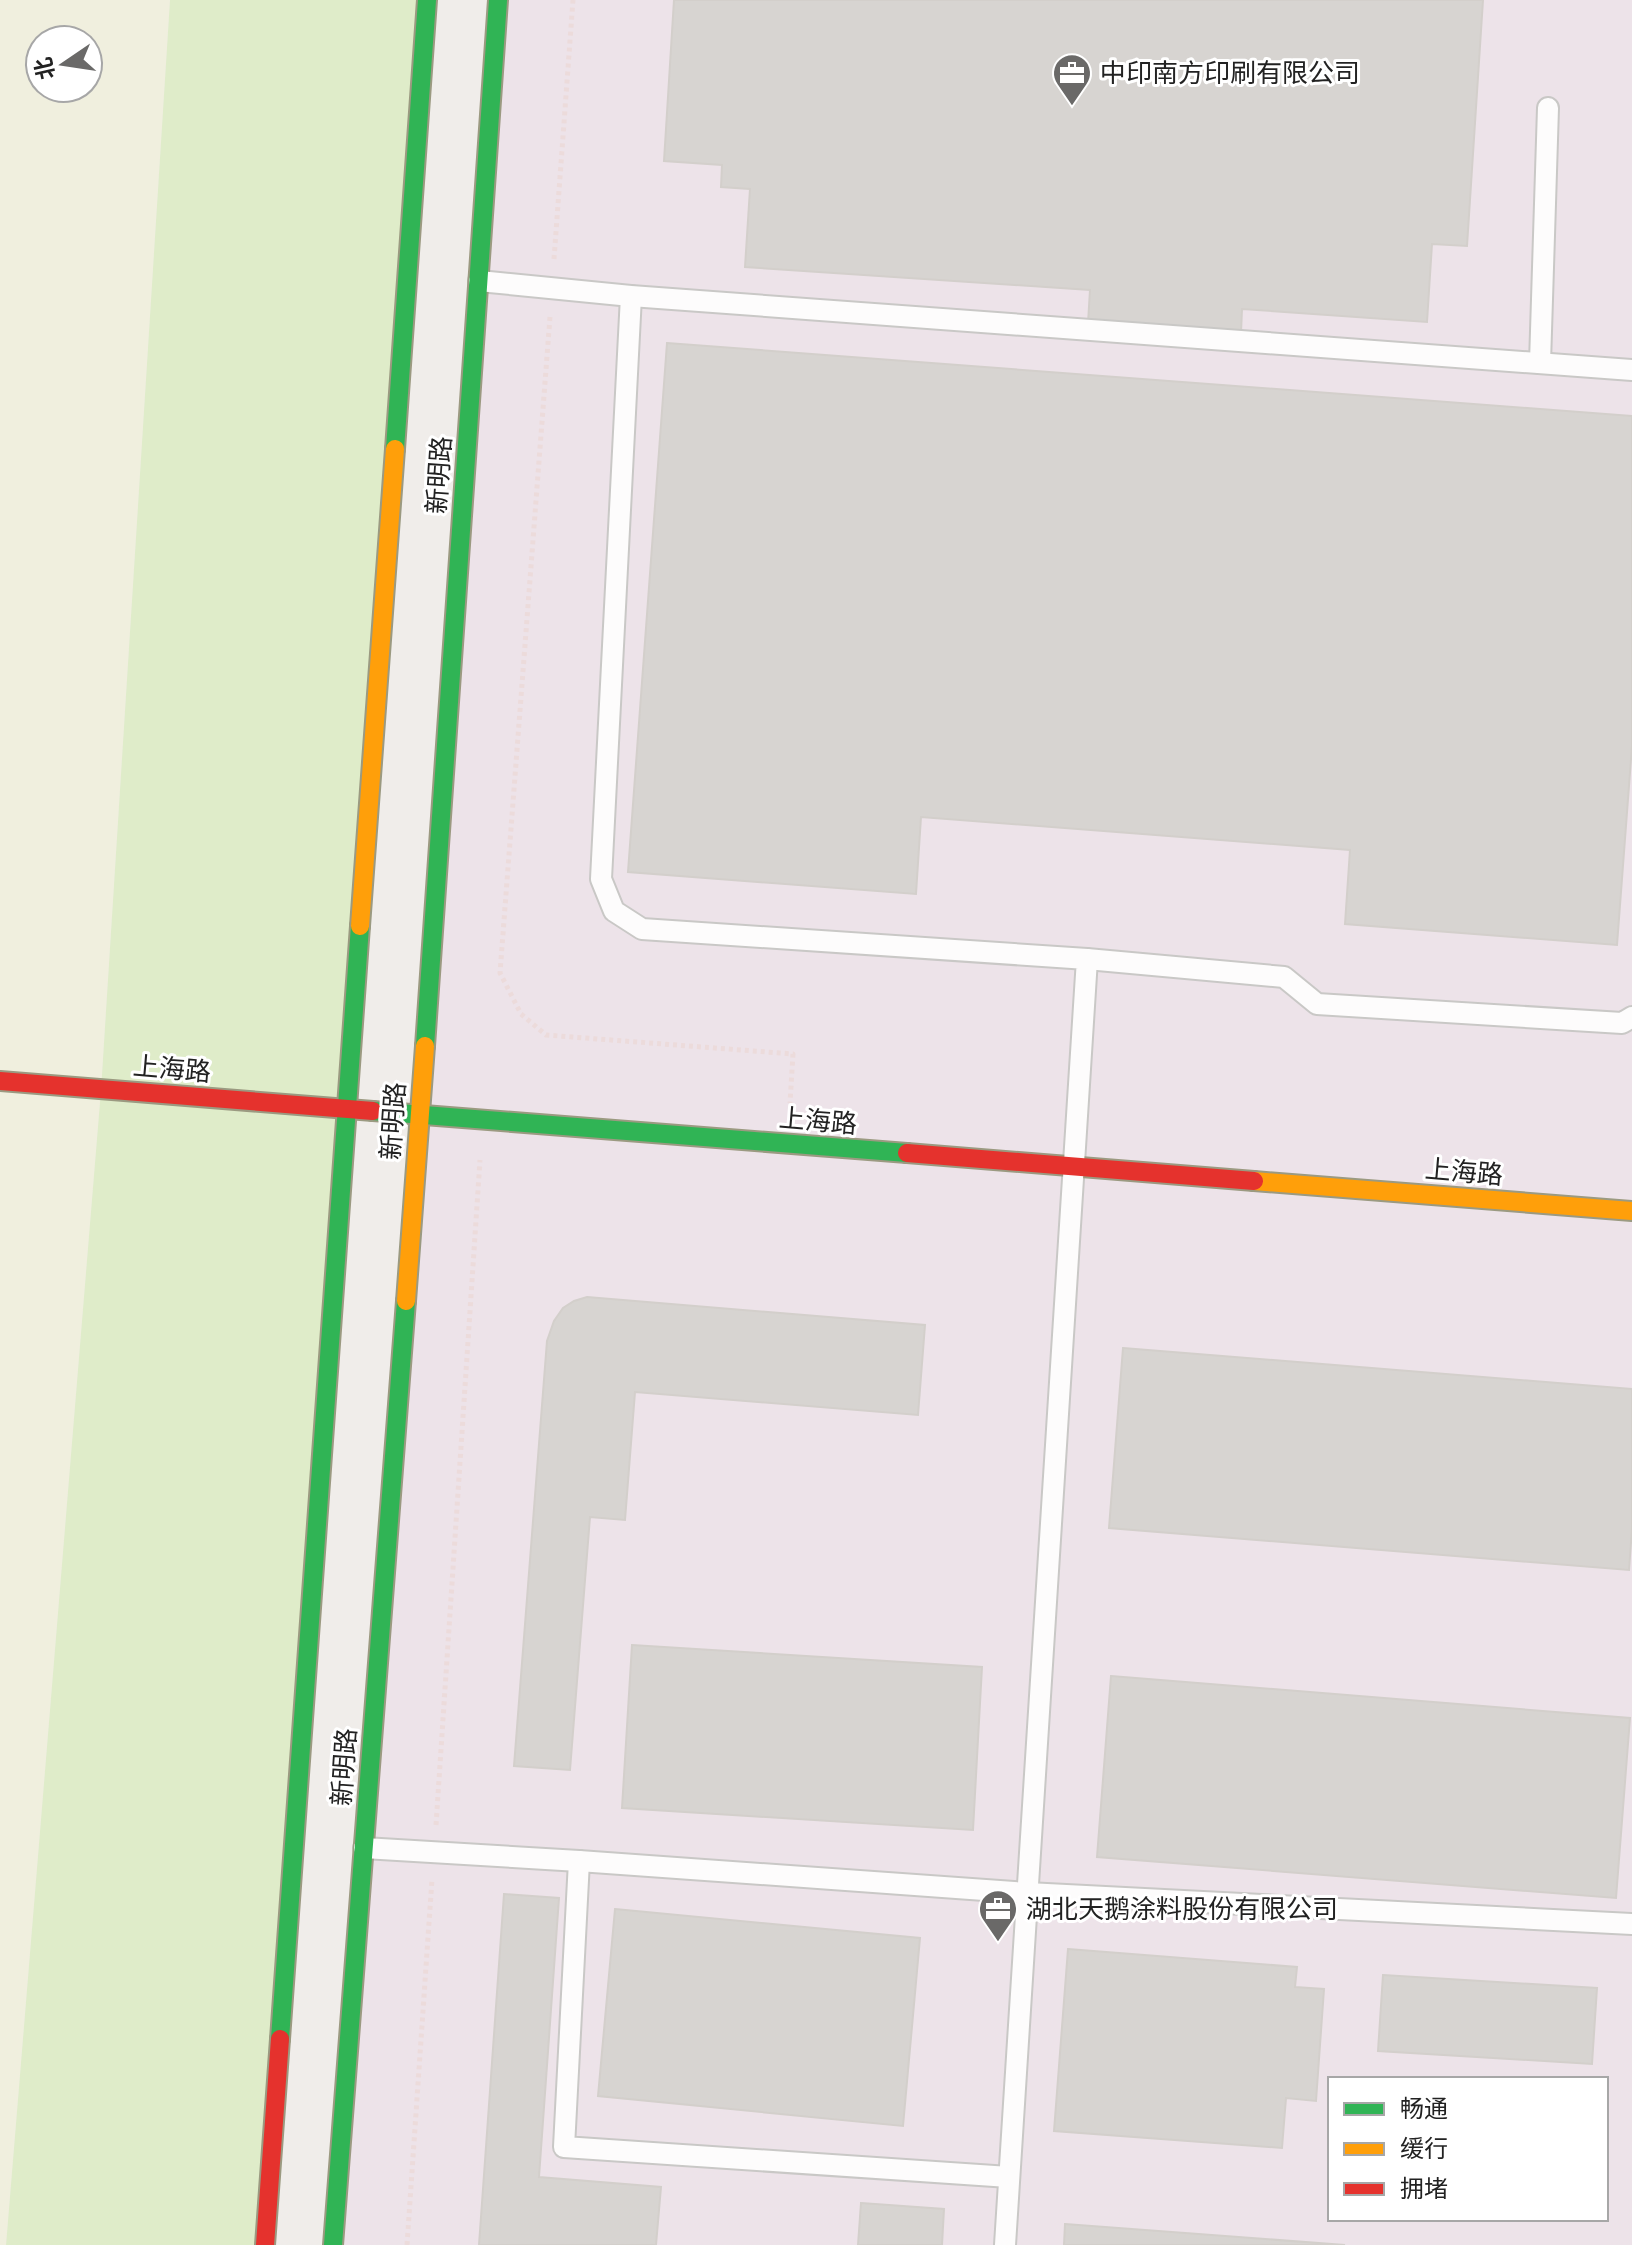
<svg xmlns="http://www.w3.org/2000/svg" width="1632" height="2245" viewBox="0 0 1632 2245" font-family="Rubik,'Noto Sans SC',sans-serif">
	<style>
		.industrial { fill: #ede3e9; fill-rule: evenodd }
		.farmland { fill: #f0efde; fill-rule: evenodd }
		.grass { fill: #dfecc9 }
		.building { fill: #d7d4d1; stroke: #d3cfcb; stroke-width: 2 }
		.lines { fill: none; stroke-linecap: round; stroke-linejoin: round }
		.lane-casing { stroke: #c9c8c6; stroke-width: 24 }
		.fast-casing { stroke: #9b9a81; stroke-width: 22 }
		.slow-casing { stroke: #9b9a81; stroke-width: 22 }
		.jam-casing { stroke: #9b9a81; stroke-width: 22 }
		.path { stroke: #ecdbdb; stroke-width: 5; stroke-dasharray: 4 4; stroke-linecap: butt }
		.lane { stroke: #fdfcfc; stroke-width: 20 }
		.fast { stroke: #30b455; stroke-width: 18 }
		.slow { stroke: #ff9f0a; stroke-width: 18 }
		.jam { stroke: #e5322d; stroke-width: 18 }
		.labels { text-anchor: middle; stroke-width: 6; stroke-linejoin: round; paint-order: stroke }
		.poi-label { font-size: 26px; fill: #222; stroke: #fff; text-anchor: start }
		.street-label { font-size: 26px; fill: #222; stroke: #fff }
	</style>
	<rect width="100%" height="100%" fill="#f0edea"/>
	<path class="industrial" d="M498,0h1134v2245h-1297zM1330,2079h276v140h-276z"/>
	<path class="farmland" d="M0,0h170l-69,1090 -95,1155h-6zM40,40h48v48h-48z"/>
	<path class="grass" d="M170,0h257l-162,2245h-259l95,-1155z"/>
	<g class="building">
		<path d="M674,0h809l-16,246 -35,-2 -5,78 -185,-13 -1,24 -153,-10 2,-33 -345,-23 5,-78 -29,-2 1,-22 -58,-4z"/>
		<path d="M667,343l965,73v330l-15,199 -272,-21 5,-74 -429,-33 -5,77 -288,-22z"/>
		<path d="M587,1297l338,28 -7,90 -283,-23 -10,128 -35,-3 -20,253 -56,-4 33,-425 7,-20 9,-13 11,-7z"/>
		<path d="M1123,1348l509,41v140l-3,41 -520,-42z"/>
		<path d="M632,1645l350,22 -9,163 -351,-22z"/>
		<path d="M1111,1676l519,42 -14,180 -519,-41z"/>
		<path d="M504,1894l55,4 -20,279 122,10 -5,58h-177z"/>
		<path d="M615,1909l305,29 -17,188 -305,-30z"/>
		<path d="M1068,1949l229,18 -2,20 29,2 -8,112 -30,-3 -4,50 -228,-17z"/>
		<path d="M1383,1975l214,13 -5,76 -214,-13z"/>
		<path d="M861,2203l83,6 -2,36h-84z"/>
		<path d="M1065,2224l280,21h-281z"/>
	</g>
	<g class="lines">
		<g class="lane-casing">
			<g id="lane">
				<path d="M479,281l152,15 1001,74"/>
				<path d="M631,296l-30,583 13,32 28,18 445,30 -82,1286"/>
				<path d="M1540,363l8,-255"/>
				<path d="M1087,959l197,18 33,27 305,19 10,-6"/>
				<path d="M364,1848l215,13"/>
				<path d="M1009,2177l-445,-30 15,-286 448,32 605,31"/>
			</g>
		</g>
		<g class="fast-casing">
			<g id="fast">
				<path d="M395,449l32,-449"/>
				<path d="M425,1046l73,-1046"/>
				<path d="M373,1111l534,42"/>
				<path d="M280,2039l80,-1113"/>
				<path d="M333,2245l73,-944"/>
			</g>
		</g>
		<g class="slow-casing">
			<g id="slow">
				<path d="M360,926l35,-477"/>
				<path d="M1254,1181l378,30"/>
				<path d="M406,1301l19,-255"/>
			</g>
		</g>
		<g class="jam-casing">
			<g id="jam">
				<path d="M0,1081l373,30"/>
				<path d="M907,1153l347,28"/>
				<path d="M265,2245l15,-206"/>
			</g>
		</g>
		<g class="path">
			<path d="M554,259l19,-259"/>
			<path d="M550,317l-50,656 21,41 25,21 247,19 -3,49"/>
			<path d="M436,1825l44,-665"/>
			<path d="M407,2245l25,-366"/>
		</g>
		<use href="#lane" class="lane"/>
		<use href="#fast" class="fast"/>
		<use href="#slow" class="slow"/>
		<use href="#jam" class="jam"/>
	</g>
	<defs>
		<g id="office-pin" transform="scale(2)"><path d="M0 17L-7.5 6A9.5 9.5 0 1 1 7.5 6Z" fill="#6a6968" stroke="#fff"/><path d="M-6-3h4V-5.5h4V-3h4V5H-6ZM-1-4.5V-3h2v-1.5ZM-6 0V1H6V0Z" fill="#fff"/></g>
	</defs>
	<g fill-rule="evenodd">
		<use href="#office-pin" x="1072" y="73"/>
		<use href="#office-pin" x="998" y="1909"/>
	</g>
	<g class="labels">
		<g class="poi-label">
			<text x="1100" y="82">中印南方印刷有限公司</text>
			<text x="1026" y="1918">湖北天鹅涂料股份有限公司</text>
		</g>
		<g class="street-label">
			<text transform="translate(439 475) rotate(-86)" y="9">新明路</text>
			<text transform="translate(172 1069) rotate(5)" y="9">上海路</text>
			<text transform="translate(393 1121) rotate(-86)" y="9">新明路</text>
			<text transform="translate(818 1121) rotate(5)" y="9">上海路</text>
			<text transform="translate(1464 1172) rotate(5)" y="9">上海路</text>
			<text transform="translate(344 1767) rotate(-86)" y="9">新明路</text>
		</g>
	</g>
	<rect x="1328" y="2077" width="280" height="144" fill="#ffffff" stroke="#a7a7a7" stroke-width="2"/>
	<rect x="1344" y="2103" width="40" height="12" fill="#30b455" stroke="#a7a7a7" stroke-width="2"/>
	<text x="1400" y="2117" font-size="24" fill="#222222">畅通</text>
	<rect x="1344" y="2143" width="40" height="12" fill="#ff9f0a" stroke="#a7a7a7" stroke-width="2"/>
	<text x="1400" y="2157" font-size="24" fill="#222222">缓行</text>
	<rect x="1344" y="2183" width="40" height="12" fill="#e5322d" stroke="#a7a7a7" stroke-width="2"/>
	<text x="1400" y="2197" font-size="24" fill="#222222">拥堵</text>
	<g transform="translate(64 64) rotate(257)"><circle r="38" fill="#ffffff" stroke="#a7a7a7" stroke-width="2"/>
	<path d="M0-6L14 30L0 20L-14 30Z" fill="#6a6968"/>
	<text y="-12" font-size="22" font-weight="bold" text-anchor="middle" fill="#222222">北</text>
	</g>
</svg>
